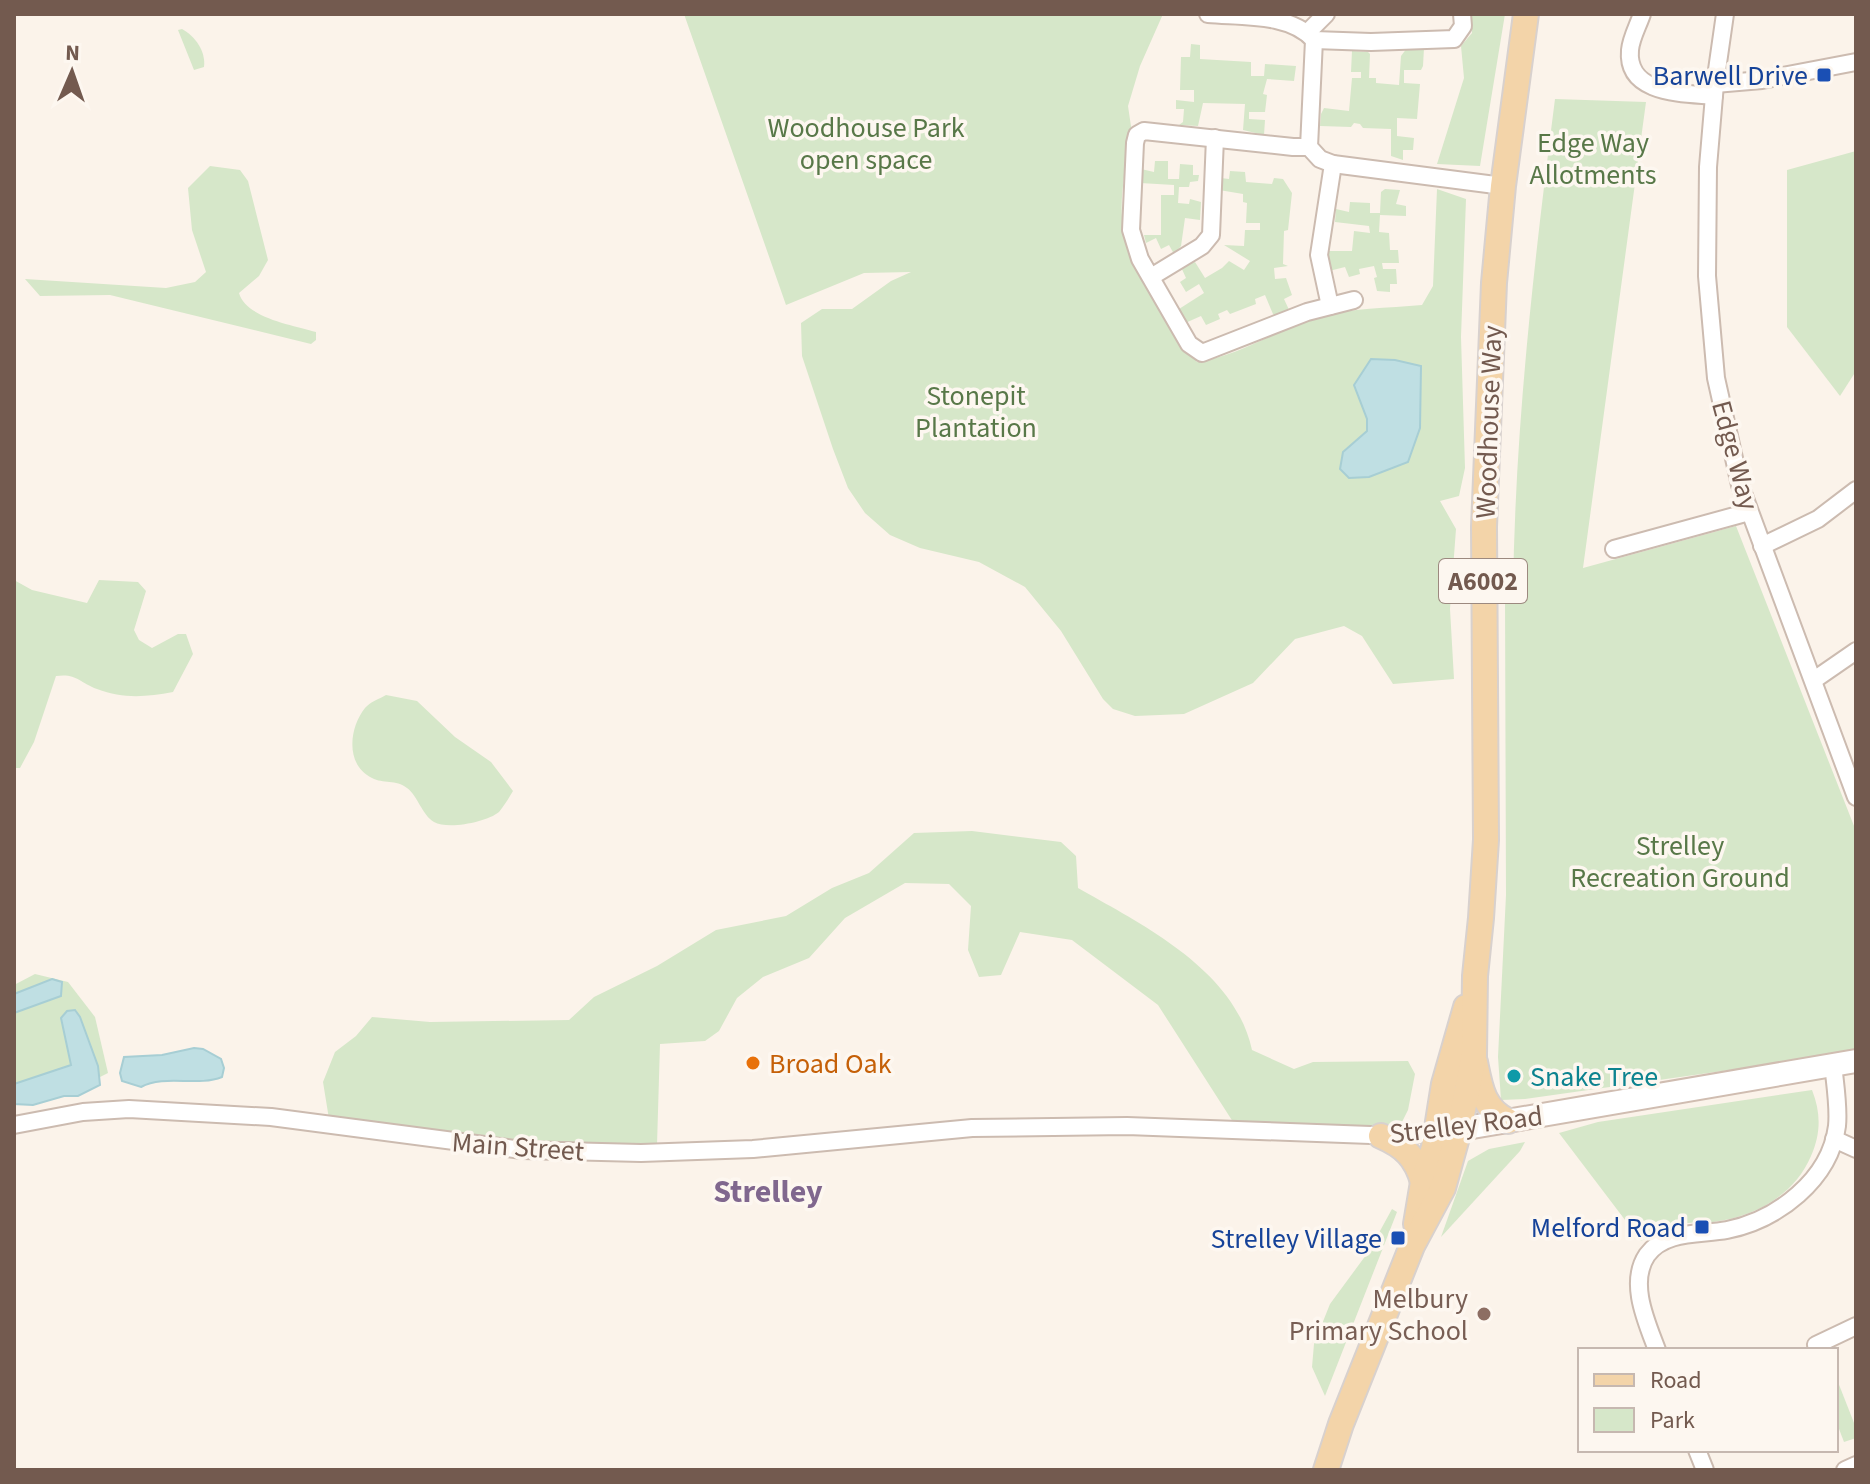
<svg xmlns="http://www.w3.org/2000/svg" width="1870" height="1484" viewBox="0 0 1870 1484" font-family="'Source Sans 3',sans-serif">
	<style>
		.green { fill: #d6e7c9 }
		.water { fill: #bfdfe3; stroke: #a7ced4; stroke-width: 2 }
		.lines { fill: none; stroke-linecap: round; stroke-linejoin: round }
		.minor-casing { stroke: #ccbbb0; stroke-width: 20 }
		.secondary-casing { stroke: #d0bdb1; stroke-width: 26 }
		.primary-casing { stroke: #d8d1ce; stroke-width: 28 }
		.minor { stroke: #fff; stroke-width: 16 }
		.secondary { stroke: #fff; stroke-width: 22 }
		.primary { stroke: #f3d4a9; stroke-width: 24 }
		.transit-dot { fill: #1a4fb4; stroke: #fdf7f0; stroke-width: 3 }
		.food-dot { fill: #e8710a; stroke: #fdf7f0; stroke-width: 3 }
		.culture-dot { fill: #0f9aa8; stroke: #fdf7f0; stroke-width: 3 }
		.education-dot { fill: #8d6e63; stroke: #fdf7f0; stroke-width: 3 }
		.labels { text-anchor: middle; stroke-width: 7; stroke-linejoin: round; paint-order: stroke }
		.shield { fill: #fdf7f0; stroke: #9c897f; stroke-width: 2 }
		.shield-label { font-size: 26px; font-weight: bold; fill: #735a4f }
		.transit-label { font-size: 28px; fill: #164399; stroke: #fdf7f0; text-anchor: end }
		.park-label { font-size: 28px; fill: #587848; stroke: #fdf7f0 }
		.street-label { font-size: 28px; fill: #735a4f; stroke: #fdf7f0 }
		.food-label { font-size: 28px; fill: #c56008; stroke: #fdf7f0; text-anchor: start }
		.culture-label { font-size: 28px; fill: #0d838f; stroke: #fdf7f0; text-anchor: start }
		.education-label { font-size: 28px; fill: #785e54; stroke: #fdf7f0; text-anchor: end }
		.quarter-label { font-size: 32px; font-weight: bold; fill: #80678e; stroke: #fdf7f0 }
	</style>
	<rect width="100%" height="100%" fill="#fbf3ea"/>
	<g class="green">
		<path d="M684,14h479l-23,52 -12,40 4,27 -2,4c-3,25 -10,55 -8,80 7,61 42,97 75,145 44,-7 80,-32 121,-45 33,-9 70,-9 104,-12l11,-19 4,-97 29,10 -5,138 4,131 -6,28 -19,5 16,28 -6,80 4,70 -61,5 -31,-48 -18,-10 -49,13 -42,44 -69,31 -49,2 -22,-7 -10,-10 -42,-68 -36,-44 -46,-25 -59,-14 -30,-13 -25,-22 -17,-25 -15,-39 -31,-93 -1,-33 21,-14h30l39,-28 20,-9 -47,1 -78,32z"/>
		<path d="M1471,14h34l-25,152 -43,-2 27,-86 -3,-32 11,-13z"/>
		<path d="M182,29c13,7 24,22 22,38l-10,3 -16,-40z"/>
		<path d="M1191,44l9,1v14l51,3v14h13l1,-12 31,2 -2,15 -27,-2 -4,15 4,1 -2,17h-16v7l16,1 -1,15 -21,-5 2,-26 -42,-1 -5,23 -19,-1 4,-3 1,-13h-8v-9l18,2v-12h-14l1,-33h9z"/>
		<path d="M1407,48h17l-1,18 -2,4h-17v13l16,1 -3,35 -20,-1v18l17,2 -1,12h-10v10l-12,-4v-27l-28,-1 -3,-4 -6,-1 -3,4 -31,-1 1,-12 3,-6 25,3 3,-33h9v-6h-10l1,-21 16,1 2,2 -1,24h7v5l23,2 2,-29z"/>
		<path d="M1555,99l91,3 -63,466 153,-42 120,305v218l-77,14 -254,36 -24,1 -3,-43 8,-162 -1,-298 8,-4c2,-166 21,-330 42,-494z"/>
		<path d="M1856,151v220l-16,25 -53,-69v-157z"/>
		<path d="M1155,161h13v18h11l1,-15 13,1v10h6l-1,6 -8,1 -1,5h-10l-1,16 11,1 1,-5 11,3 -1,18 -15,-2 -4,28 -7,8 -5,-9 -8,4 -5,-11 -10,5 -2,-8h17v-40h13v-10l-34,-2 1,-14 13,3z"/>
		<path d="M210,166l30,4 8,11 20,79 -9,16 -20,17c7,25 54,32 77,39v8l-5,4 -201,-49 -70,1 -15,-17 141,9 29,-6 11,-10 -14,-42 -4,-42z"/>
		<path d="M1230,171l15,1 1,10 26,2 2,-6 9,1 9,14 -4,37 -4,1 -1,33 5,2 -14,2 1,11 11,-1 6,17 -8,4 6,13 -14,4 -3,-2 -8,-19 -10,4 1,5 -26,10 -3,-4 -9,4 2,5 -14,6 -5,-9 -18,8 -5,-10 1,-5 25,-16 -5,-9 -13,8 -6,-10 6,-4 -5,-11 14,-5 10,16 17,-10 7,-7 15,9 6,-9 -26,-16 20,1 1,-16h15v-7h-14l1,-20 -4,-1v-8l-24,-4 2,-12 8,1z"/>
		<path d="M1385,189l15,1 -4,14 10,2v10l-26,-1 -1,17 10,1 1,17h8l1,13h-17l1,6h13l1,15h-7v8l-13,-1 -3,-13 3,-1 -3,-11 -15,3 1,5 -11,3 -4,-10 -16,4 -2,-20h25l2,-20 16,2 -1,-7 -34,-4 1,-13 13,3 1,-10 20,1v10h10l1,-21z"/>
		<path d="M14,580l18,10 55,13 12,-23 39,2 8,9 -12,39 5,10 13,8 26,-14h8l7,20 -20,38c-27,5 -50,7 -76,-3 -18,-7 -21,-16 -41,-13l-22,66 -14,26h-6z"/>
		<path d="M386,695l31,6 38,36 36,25 22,29c-4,7 -9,15 -14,21 -12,10 -51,18 -65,10 -12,-7 -16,-26 -27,-34 -11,-9 -24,-4 -35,-10 -27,-13 -23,-50 -7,-70 5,-6 14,-9 21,-13z"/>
		<path d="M972,831l89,11 15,14 2,32c65,37 157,82 174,162l42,19 19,-7 95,-1 7,13 -7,36 -10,20 -163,-5 -77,-120 -86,-65 -52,-8 -19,43 -22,2 -11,-27 3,-44 -22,-22 -44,-1 -60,35 -36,40 -46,19 -26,21 -18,33 -14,10 -45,3 -3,101h-81l-93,-5 -154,-21 -6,-37 12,-30 21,-16 16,-19 58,5 139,-2 25,-23 63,-31 59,-36 70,-14 46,-28 37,-15 45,-40z"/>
		<path d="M35,974l33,8 27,35 13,56 -8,4 -86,7v-99z"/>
		<path d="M1812,1090c9,23 9,43 -1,66 -17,40 -57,61 -98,66 -9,1 -17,0 -25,1 -17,2 -32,10 -47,18l-82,-108 39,-11z"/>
		<path d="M1525,1142l-5,9 -79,86 27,-76 21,-12z"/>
		<path d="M1392,1209l5,3 -72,184 -13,-29 2,-23 16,-40 39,-53z"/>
		<path d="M1836,1377l20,51v10l-12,4 -8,-21z"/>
	</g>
	<g class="water">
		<path d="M1371,359l24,1 26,6 -1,62 -12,34 -39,15 -20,1 -9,-9 3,-17 24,-21v-12l-13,-34z"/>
		<path d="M52,979l10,3 -1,14 -47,17v-19z"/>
		<path d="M75,1010l5,7 18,49 2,19 -22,11h-14l-31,9 -19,-1v-20l57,-19 -10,-47 6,-7z"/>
		<path d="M194,1048l9,1 18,10 3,9 -2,9c-25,10 -57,-3 -81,10l-19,-6 -2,-8 4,-16 38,-2z"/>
	</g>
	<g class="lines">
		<g class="minor-casing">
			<g id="minor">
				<path d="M1208,14c34,3 82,-1 106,26l-5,107 11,12 13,5 170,22"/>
				<path d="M1642,14c-4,12 -11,24 -12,36 -4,45 54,43 84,46"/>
				<path d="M1725,14l-10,70 -7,83 -1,109 9,102 24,107 116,312"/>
				<path d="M1307,33l19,-19"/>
				<path d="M1314,40l57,2 83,-3 9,-13 -1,-12"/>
				<path d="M1715,84l47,-4 94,-18"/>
				<path d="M1309,147h-16l-149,-16 -7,4 -2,8 -4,87 9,29 49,85 13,9 105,-41 47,-12"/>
				<path d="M1151,277l51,-31 9,-11 4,-97"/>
				<path d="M1330,306l-11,-51 14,-91"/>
				<path d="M1762,546l56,-27 38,-29"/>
				<path d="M1614,549l135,-37"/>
				<path d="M1814,680l42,-29"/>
				<path d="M14,1125l69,-13 46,-3 142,8 251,33 119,3 112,-4 219,-21 155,-2 270,10 39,-4"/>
				<path d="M1834,1139l22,10"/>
				<path d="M1657,1350c-10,-27 -29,-67 -10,-95 18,-25 54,-20 80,-25 50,-10 103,-50 110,-104 2,-19 -2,-42 -4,-62"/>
				<path d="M1817,1350l-1,-5 40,-19"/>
				<path d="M1697,1450l8,20"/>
				<path d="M1845,1470l11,-5"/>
			</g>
		</g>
		<g class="secondary-casing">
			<path id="secondary" d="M1443,1132l413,-71"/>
		</g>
		<g class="primary-casing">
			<g id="primary">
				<path d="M1475,1062c5,25 8,47 33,59"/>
				<path d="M1381,1136c23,10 35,21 42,46"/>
				<path d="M1416,1224l7,-42 11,-35 10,-63 22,-77"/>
				<path d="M1326,1470l15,-46 71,-178 31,-58 16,-58 15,-75 1,-79 6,-58 5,-78 -2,-313 10,-244 9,-97 23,-172"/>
			</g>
		</g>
		<use href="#minor" class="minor"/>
		<use href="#secondary" class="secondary"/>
		<use href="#primary" class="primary"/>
	</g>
	<g class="transit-dot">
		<rect x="1816" y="67" width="16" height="16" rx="4"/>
		<rect x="1694" y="1219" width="16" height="16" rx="4"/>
		<rect x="1390" y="1230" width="16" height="16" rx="4"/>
	</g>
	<circle class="food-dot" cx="753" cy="1063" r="8"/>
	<circle class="culture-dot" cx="1514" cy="1076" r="8"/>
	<circle class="education-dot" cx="1484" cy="1314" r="8"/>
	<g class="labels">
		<rect class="shield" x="1439" y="559" width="88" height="44" rx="6"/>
		<g class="shield-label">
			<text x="1483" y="590">A6002</text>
		</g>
		<g class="transit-label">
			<text x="1808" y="85">Barwell Drive</text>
			<text x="1686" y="1237">Melford Road</text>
			<text x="1382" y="1248">Strelley Village</text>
		</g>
		<g class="park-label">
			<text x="866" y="137">Woodhouse Park<tspan x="866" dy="32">open space</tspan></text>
			<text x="1593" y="152">Edge Way<tspan x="1593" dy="32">Allotments</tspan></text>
			<text x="976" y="405">Stonepit<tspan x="976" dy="32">Plantation</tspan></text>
			<text x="1680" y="855">Strelley<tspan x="1680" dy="32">Recreation Ground</tspan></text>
		</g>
		<g class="street-label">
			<text transform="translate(1488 422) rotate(-88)" y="10">Woodhouse Way</text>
			<text transform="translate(1736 455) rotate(75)" y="10">Edge Way</text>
			<text transform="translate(1466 1124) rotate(-7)" y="10">Strelley Road</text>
			<text transform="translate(518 1146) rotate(4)" y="10">Main Street</text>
		</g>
		<g class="food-label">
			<text x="769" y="1073">Broad Oak</text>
		</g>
		<g class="culture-label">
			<text x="1530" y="1086">Snake Tree</text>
		</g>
		<g class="education-label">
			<text x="1468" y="1308">Melbury<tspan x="1468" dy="32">Primary School</tspan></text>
		</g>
		<g class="quarter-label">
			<text x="768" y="1202">Strelley</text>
		</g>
	</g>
	<rect width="1870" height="1484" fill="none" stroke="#735a4f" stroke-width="32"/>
	<rect x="1578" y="1348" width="260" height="104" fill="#fdf7f0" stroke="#c6b8b0" stroke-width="2"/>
	<rect x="1594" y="1374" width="40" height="12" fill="#f3d4a9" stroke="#c6b8b0" stroke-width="2"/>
	<text x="1650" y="1388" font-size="24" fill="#735a4f">Road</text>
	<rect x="1594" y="1408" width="40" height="24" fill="#d6e7c9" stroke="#c6b8b0" stroke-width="2"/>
	<text x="1650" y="1428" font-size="24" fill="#735a4f">Park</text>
	<g transform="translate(72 72) rotate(2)" stroke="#fdf7f0" stroke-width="6" paint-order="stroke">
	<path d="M0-6L14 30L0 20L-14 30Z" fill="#735a4f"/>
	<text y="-12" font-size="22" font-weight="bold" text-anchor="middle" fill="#735a4f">N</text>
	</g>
</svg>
